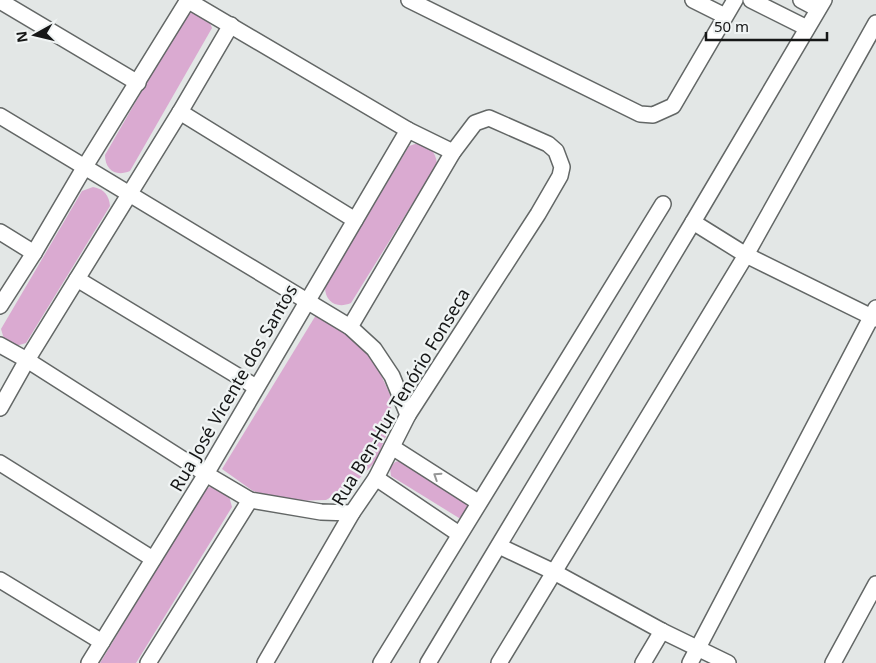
<svg xmlns="http://www.w3.org/2000/svg" width="876" height="663" viewBox="0 0 876 663" font-family="'Noto Sans',sans-serif">
	<style>
		.green { fill: #daaad1 }
		.lines { fill: none; stroke-linecap: round; stroke-linejoin: round }
		.street-casing { stroke: #636766; stroke-width: 18 }
		.street { stroke: #fff; stroke-width: 15 }
		.oneway { stroke: #969797 }
		.labels { text-anchor: middle; stroke-width: 4.5; stroke-linejoin: round; paint-order: stroke }
		.street-label { font-size: 18px; fill: #161717; stroke: #f0f4f4 }
	</style>
	<rect width="100%" height="100%" fill="#e3e7e6"/>
	<g class="green">
		<path d="M191,13c10,0 18,5 21,15l-82,143c-14,6 -25,-1 -25,-16l80,-139z"/>
		<path d="M415,144c13,0 21,7 22,20l-86,139c-14,6 -26,-1 -26,-16l84,-141z"/>
		<path d="M93,187c11,2 16,8 17,19l-84,137 -10,3 -12,-7 -3,-10 81,-138z"/>
		<path d="M316,315l34,19 26,30 16,35 -4,32 -12,30 -22,23 -28,16 -37,1 -36,-10 -31,-22z"/>
		<path d="M399,461l69,41v7l-6,8 -3,1 -68,-42 -1,-8 5,-6z"/>
		<path d="M210,487h6l13,9 3,11 -96,156h-36l105,-174z"/>
	</g>
	<g class="lines">
		<g class="street-casing">
			<g id="street">
				<path d="M187,0l221,130 45,22"/>
				<path d="M409,0l231,114 13,1 20,-9 62,-106"/>
				<path d="M693,0l32,16"/>
				<path d="M751,0l56,28"/>
				<path d="M801,0l17,9"/>
				<path d="M0,1l138,82"/>
				<path d="M180,112l175,108"/>
				<path d="M0,116l350,211 24,22 18,27 16,39"/>
				<path d="M693,222l53,33 130,64"/>
				<path d="M0,232l34,21"/>
				<path d="M77,279l179,108"/>
				<path d="M0,306l34,-53 50,-85 104,-168"/>
				<path d="M0,345l27,15 179,114 44,26 71,12 31,1"/>
				<path d="M0,408l27,-48 153,-248 51,-87"/>
				<path d="M392,447l86,55"/>
				<path d="M0,463l153,96"/>
				<path d="M376,478l83,56"/>
				<path d="M499,546l55,26 108,59 66,32"/>
				<path d="M0,580l102,62"/>
				<path d="M89,663l117,-189 202,-344"/>
				<path d="M148,663l102,-163"/>
				<path d="M265,663l87,-150 24,-35 32,-63 130,-201 22,-38 2,-9 -6,-16 -8,-7 -59,-26 -14,5 -22,29 -103,175"/>
				<path d="M381,663l282,-459"/>
				<path d="M428,663l265,-441 131,-222"/>
				<path d="M499,663l247,-408 130,-232"/>
				<path d="M643,663l19,-32"/>
				<path d="M690,663l186,-355"/>
				<path d="M833,663l43,-79"/>
			</g>
		</g>
		<use href="#street" class="street"/>
	</g>
	<defs><path id="oneway-chevron" d="M-2-3.5L2.5 0L-2 3.5" fill="none" stroke-width="1.6" stroke-linecap="round" stroke-linejoin="round" transform="scale(1.25)"/></defs>
	<use class="oneway" href="#oneway-chevron" transform="translate(437 476) rotate(-147)"/>
	<g class="labels">
		<g class="street-label">
			<text transform="translate(234 388) rotate(-60)" y="6">Rua José Vicente dos Santos</text>
			<text transform="translate(401 397) rotate(-59)" y="6">Rua Ben-Hur Tenório Fonseca</text>
		</g>
	</g>
	<g transform="translate(35 35) rotate(262)" stroke="#f0f4f4" stroke-width="4" paint-order="stroke">
	<path d="M0-4L9 19L0 12L-9 19Z" fill="#161717"/>
	<text y="-8" font-size="14" font-weight="bold" text-anchor="middle" fill="#161717">N</text>
	</g>
	<path d="M706 32v8h121v-8" fill="none" stroke="#161717" stroke-width="2.5"/>
	<text x="714" y="32" font-size="15" fill="#161717" stroke="#f0f4f4" stroke-width="4" paint-order="stroke">50 m</text>
</svg>
